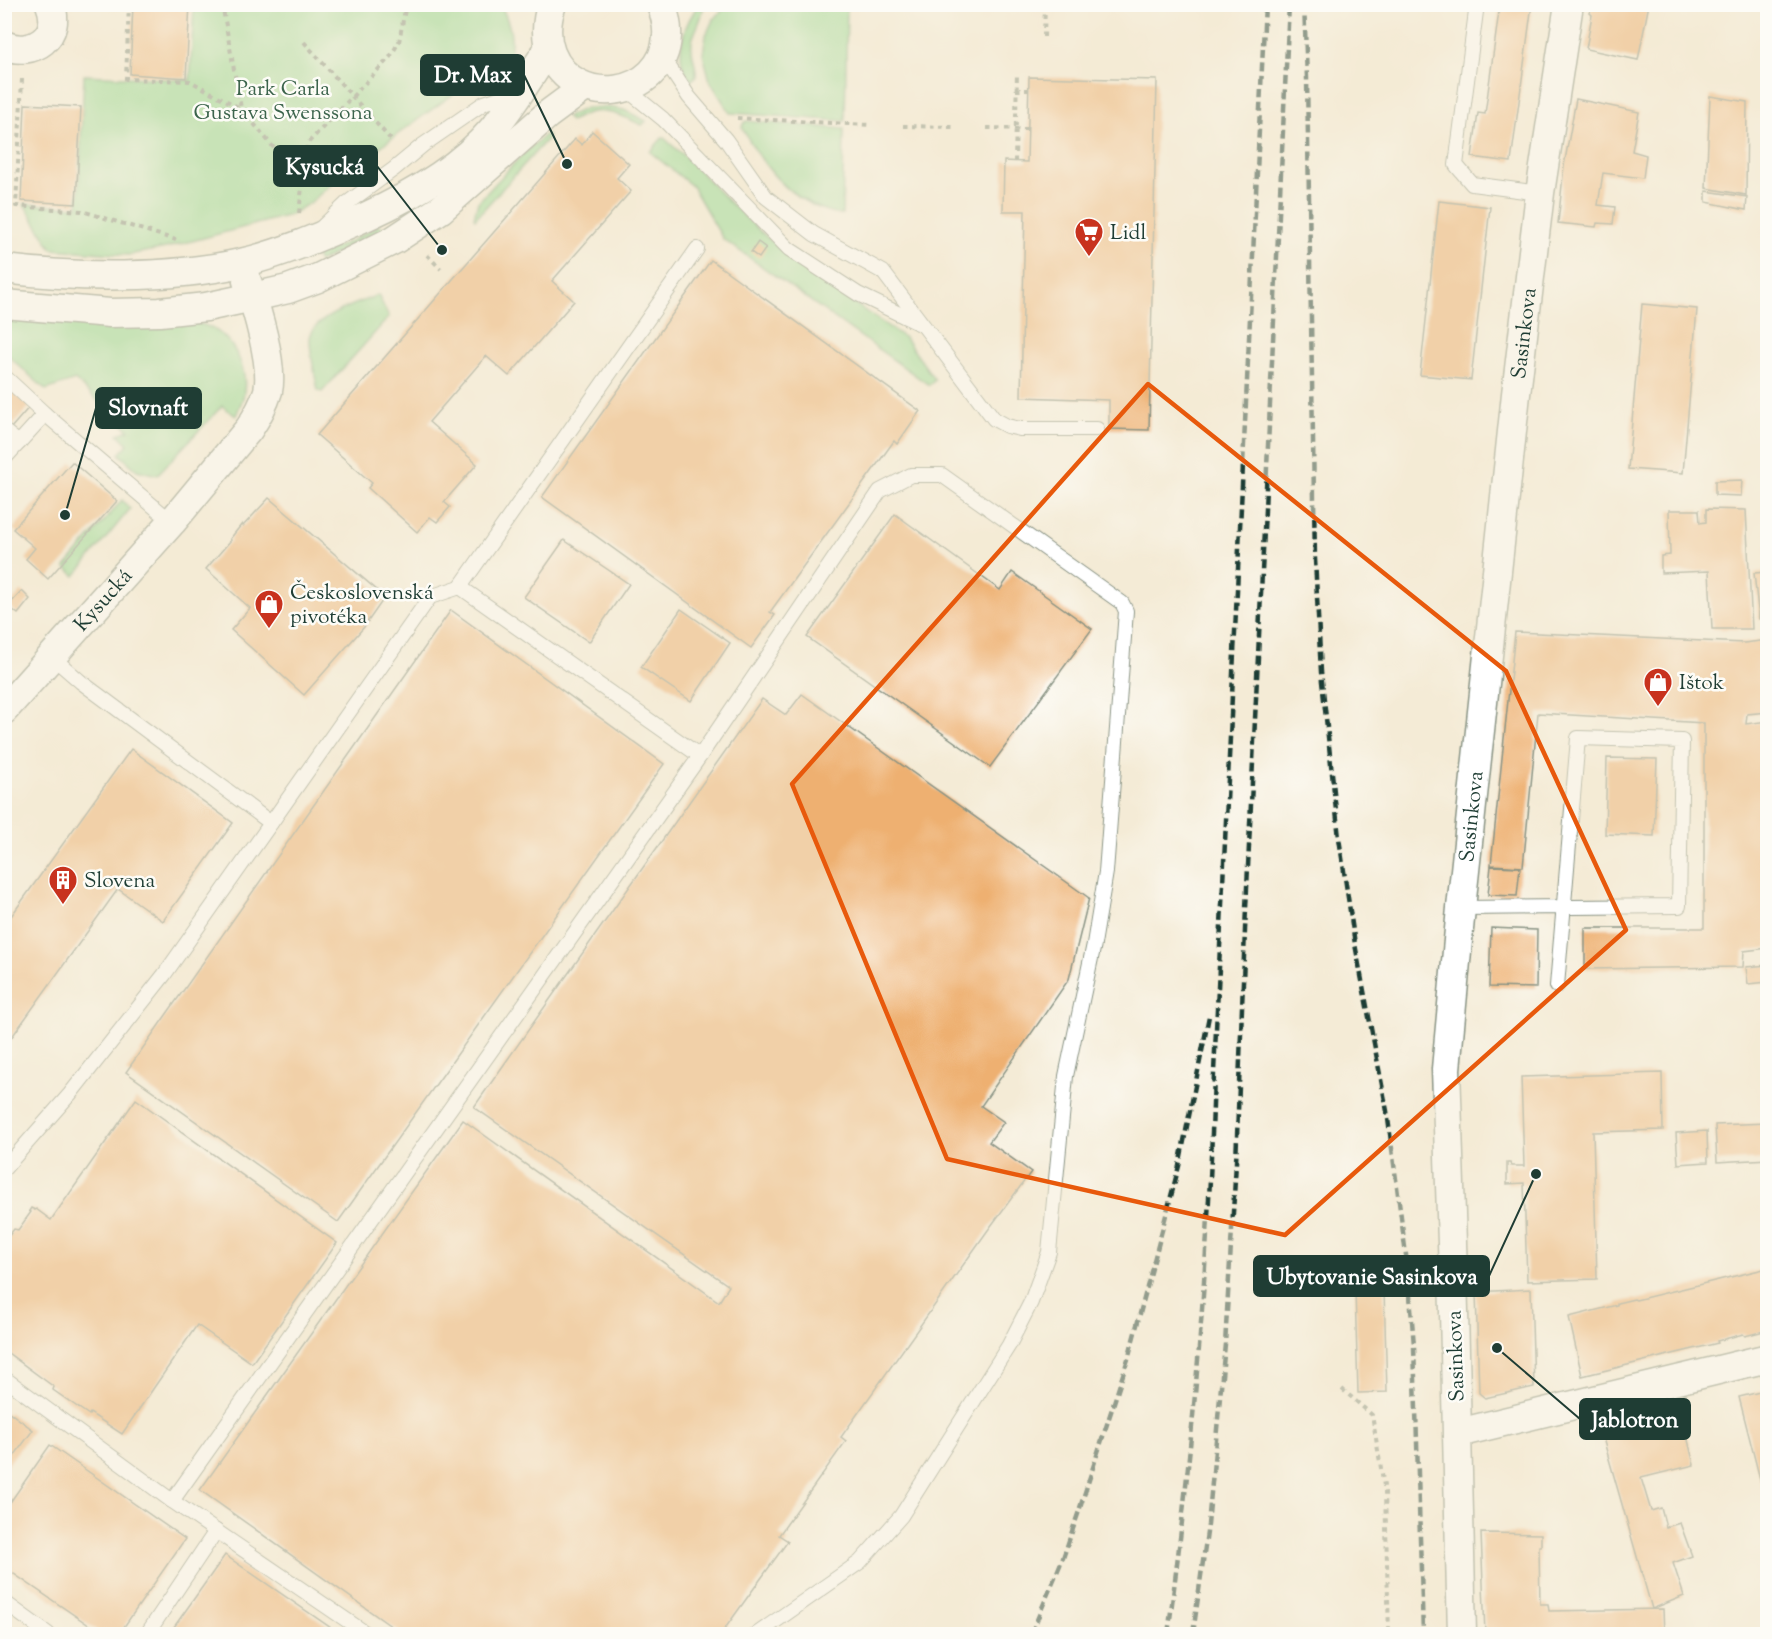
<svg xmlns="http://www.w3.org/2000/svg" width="1772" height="1639" viewBox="0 0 1772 1639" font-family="'Sorts Mill Goudy',serif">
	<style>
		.green { fill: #93d992; stroke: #598b63; stroke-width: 1.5 }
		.building { fill: #eeb071 }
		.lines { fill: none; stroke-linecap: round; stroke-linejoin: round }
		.service-casing { stroke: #8a9485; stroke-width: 16 }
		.minor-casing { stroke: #8a9485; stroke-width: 31 }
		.path { stroke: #8a9485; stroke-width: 4; stroke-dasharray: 4.5 4.5; stroke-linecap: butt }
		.service { stroke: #fff; stroke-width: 14 }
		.minor { stroke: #fff; stroke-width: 28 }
		.rail { stroke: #1f3d34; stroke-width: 4.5; stroke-dasharray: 9 4.5; stroke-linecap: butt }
		.marked { fill: none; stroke: #e8590c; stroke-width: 4.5; stroke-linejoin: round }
		.labels { text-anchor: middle; stroke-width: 5; stroke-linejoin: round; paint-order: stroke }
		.park-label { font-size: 21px; fill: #3c644c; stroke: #fdfcf7 }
		.poi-label { font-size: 21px; fill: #1f3d34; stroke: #fdfcf7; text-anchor: start }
		.street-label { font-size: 21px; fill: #1f3d34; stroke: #fdfcf7 }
		.leader { fill: none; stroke: #1f3d34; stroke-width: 2 }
		.callout-dot { fill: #1f3d34; stroke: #fdfcf7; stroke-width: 2 }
		.callout { fill: #1f3d34; stroke: #1f3d34; stroke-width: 2 }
		.callout-label { font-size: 22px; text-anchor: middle; font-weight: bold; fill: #fff }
	</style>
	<rect width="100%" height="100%" fill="#fdfcf7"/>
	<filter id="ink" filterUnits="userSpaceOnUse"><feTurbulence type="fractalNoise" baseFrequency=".0167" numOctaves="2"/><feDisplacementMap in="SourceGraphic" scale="12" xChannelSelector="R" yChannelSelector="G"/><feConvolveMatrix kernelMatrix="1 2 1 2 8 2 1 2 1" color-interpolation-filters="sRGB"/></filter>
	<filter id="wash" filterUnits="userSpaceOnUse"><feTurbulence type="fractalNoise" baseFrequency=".008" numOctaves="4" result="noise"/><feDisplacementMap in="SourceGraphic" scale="24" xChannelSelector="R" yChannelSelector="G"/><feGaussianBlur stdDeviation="1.35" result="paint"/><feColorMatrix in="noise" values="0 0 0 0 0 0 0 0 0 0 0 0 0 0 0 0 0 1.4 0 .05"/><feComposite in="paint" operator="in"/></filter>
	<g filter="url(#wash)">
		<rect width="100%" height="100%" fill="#f4ebd6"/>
		<g class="green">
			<path d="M699,4l4,4c0,10 -8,21 -11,33 -2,13 5,23 4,35l-5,5c-3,-5 -7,-11 -9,-17 -4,-22 4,-42 17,-60z"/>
			<path d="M729,4l118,1 -2,116 -115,-8 -20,-32 -7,-27 3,-19 7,-15z"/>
			<path d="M194,5h307c7,16 13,29 9,48l-166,120 -34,30 -20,12 -124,33 -38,7 -76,-6 -28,-45 54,3 6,-132 106,5z"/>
			<path d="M607,107l17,3 22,11 -4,4c-17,-8 -34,-17 -54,-12 -6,2 -12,6 -18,8l-4,-4 20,-9z"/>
			<path d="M746,121l98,8 -2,85c-6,0 -12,-2 -18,-4 -40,-15 -62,-46 -82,-82l1,-4z"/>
			<path d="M546,134l3,3 -74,82 -1,-2 4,-15 43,-46z"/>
			<path d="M663,137l29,26 38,40 30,28 45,39 100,68 30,42 -6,5 -206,-146 -31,-53 -42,-34z"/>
			<path d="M379,225l5,4 -65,33 -3,-5 2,-2 35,-15z"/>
			<path d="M378,295l11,22 -67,75 -4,-1c-3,-16 -8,-36 -8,-52 1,-22 50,-36 68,-44z"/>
			<path d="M5,315l176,7c6,1 13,0 19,2 31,7 50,43 43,74 -2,6 -5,12 -7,18l-14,-10 -65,69 -20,-5 -18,-16 9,-10 -10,-10 11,-4 -54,-50 -29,10 -41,-37z"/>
			<path d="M122,500l8,9 -55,67 -10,-9z"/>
		</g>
		<g id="blocks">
			<g class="building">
				<path d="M133,4h57l-4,74 -56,-4z"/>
				<path d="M1500,4h32l-21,158 -39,-5 6,-44 7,1z"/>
				<path d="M1592,4h57l-11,56 -52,-11 6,-34 -2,-2z"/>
				<path d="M1029,77l128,3 -8,350 -40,-1v-29l-88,-3 4,-186h-22l1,-50 23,1z"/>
				<path d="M1710,96l37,6 -1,93 -40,-7z"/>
				<path d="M1576,99l63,13 -7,39 14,4 -3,23 -40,-5 -5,32 17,2 -2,17 -16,-1 -1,4 -38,-4 6,-57z"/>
				<path d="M25,104l56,3 -5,97 -55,-3z"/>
				<path d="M592,131l37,33 -12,14 14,13 -79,90 22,20 -65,75 -23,-20 -57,66 48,42 -33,38 6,5 -13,15 -7,-5 -13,15 -49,-44 4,-5 -55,-48 258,-296 7,6z"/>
				<path d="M1706,191l41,6 -1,13 -40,-8z"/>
				<path d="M1439,201l51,6 -19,173 -51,-5z"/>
				<path d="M758,242l8,6 -7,10 -8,-6z"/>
				<path d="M711,260l209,151 -23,33 -3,-3 -124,171 5,3 -24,33 -209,-151z"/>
				<path d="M1642,304l55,5 -14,164 -55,-4z"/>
				<path d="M4,385l26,21 -26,30z"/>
				<path d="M72,462l45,39 -69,78 -22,-20 9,-11 -22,-19z"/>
				<path d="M1742,480l-1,16 -26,-1v-14z"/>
				<path d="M269,498l116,99 -21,30 -60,68 -73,-65 19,-22 -44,-39 25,-29 -1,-1 12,-15 1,2z"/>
				<path d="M1706,509l40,1 6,119h-40l-3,-58 -48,2v-17l9,-1 -1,-45h30l1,13 6,-1z"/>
				<path d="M895,514l105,76 12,-18 80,57 -102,138 -183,-130z"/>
				<path d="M564,540l65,44 -40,58 -65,-45z"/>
				<path d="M1768,572v46l-9,1 -5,-46z"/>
				<path d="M22,591l8,8 -12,15 -10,-8z"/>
				<path d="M681,609l49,34 -39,58 -50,-34z"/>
				<path d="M451,610l213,154 -326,458 -212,-150z"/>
				<path d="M1515,632l229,11 24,-3v72l-21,2 -1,10 22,-3v227l-24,3 -1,16 -158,2v-41h119v-205l-166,-10 -15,154 -32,-2z"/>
				<path d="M802,694l287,204 -20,81 -88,127 23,16 -15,20 42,30 -43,58 -147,207 5,4 -67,94 9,6 -67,93h-319l-202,-144 263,-370 256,182 10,-16 -255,-179 288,-408 24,16z"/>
				<path d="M131,749l102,74 -70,98 -45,-32 -114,159v-122z"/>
				<path d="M1607,758l50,1 -3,77 -49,-2z"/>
				<path d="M1491,866l29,1 -3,29 -29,-1z"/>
				<path d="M1491,928l46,2 -1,58 -47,-1z"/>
				<path d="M1768,965v17l-20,2 -2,-17z"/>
				<path d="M1662,1073l1,57 -70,2 4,147 -70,2 -3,-98 -17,1v-21h3l1,3h13l-3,-89z"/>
				<path d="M136,1099l201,144 -85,120 -55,-38 -75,109 -32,-21 -1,2 -36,-25 1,-3 -50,-37v-108l10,-13 4,1 13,-18 -2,-1 2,-3 4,2 1,-1 15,11z"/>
				<path d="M1768,1123v36l-51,3 -2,-37z"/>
				<path d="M1707,1131l1,31 -30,2 -2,-31z"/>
				<path d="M1768,1268v62l-23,6 -2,-2 -26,7 1,2 -136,33 -13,-59 48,-12v-2l17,-4 2,1z"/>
				<path d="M1384,1289l3,103 -29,1 -3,-103z"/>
				<path d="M1531,1289l3,98 -49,11 -6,-5 -3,-101z"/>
				<path d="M1768,1390v96l-6,1 -23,-90z"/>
				<path d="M1681,1411l13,54 -53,13 10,33 10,-3 5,19 14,-4 12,33 -19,7 11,33 -32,13 -51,-178z"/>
				<path d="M4,1412l4,3 1,-3 24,18 -29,40z"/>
				<path d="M50,1445l135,94 -66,95h-17l-98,-67v-56z"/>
				<path d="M1481,1533l60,1v12h-2l1,58h8l1,7 114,-2 1,25h-179z"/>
				<path d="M225,1555l106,73 -5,6h-157z"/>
			</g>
		</g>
	</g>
	<g filter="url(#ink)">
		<use href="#blocks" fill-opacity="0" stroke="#8a9485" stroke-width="1.5"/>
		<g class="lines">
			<g class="service-casing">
				<g id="service">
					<path d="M1477,4l-21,161 16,19 68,9"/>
					<path d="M662,56l27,41 37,43 40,57 48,37 69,38 111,147 13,7 13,3h77"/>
					<path d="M625,88l38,31 126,130 69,45 60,29"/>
					<path d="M321,228l25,-24 48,-35 29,-24 61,-42 32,-11"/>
					<path d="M4,376l41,38 127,108"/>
					<path d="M4,431l15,12"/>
					<path d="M4,459l41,-45"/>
					<path d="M460,587l237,-338"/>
					<path d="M51,656l30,26 190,141"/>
					<path d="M1461,908c73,-1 145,-1 218,-2l3,-165 -104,-3 -21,248"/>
					<path d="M4,1169l66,-75 94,-119 266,-378 30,-10 240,169"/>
					<path d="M4,1378l168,123 195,133"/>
					<path d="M172,1501l528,-745 180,-265 31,-16h31l180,128 4,8 -20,261 -12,72 -28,132 -17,176 -18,50 -22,43 -108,171 -41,46 -103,72"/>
					<path d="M4,1602l44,32"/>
					<path d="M147,1634l69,-103"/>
				</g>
			</g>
			<g class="minor-casing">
				<g id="minor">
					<path d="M552,4c-6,17 -7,33 -1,49 23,58 113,45 116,-17 1,-11 -2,-21 -6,-32"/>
					<path d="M4,45c29,13 59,-9 46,-41"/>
					<path d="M4,269c74,9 165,10 237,-6 43,-10 83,-28 124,-46 44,-20 95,-49 127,-87 21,-25 39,-55 57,-82"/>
					<path d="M4,304l106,9 50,-1 46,-5 47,-10 35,-8 30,-11 76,-38 47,-31 106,-94 38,-28"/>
					<path id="s1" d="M4,710l168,-188 77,-93c8,-12 15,-25 19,-38 6,-26 -12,-84 -21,-110"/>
					<path d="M1458,1433l310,-75"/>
					<path id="s2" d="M1462,1634l-9,-362 -7,-203 15,-161 55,-514 24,-201 29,-189"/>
				</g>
			</g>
			<g class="path">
				<path d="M129,4l-3,75 64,2 50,27"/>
				<path d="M222,4l19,104 61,74"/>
				<path d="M1044,37l1,-33"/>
				<path d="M304,42l88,99"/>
				<path d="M22,79l-6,127 66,5 94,29"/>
				<path d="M1016,90h13"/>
				<path d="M737,118l133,7"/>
				<path d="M903,126l50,1"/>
				<path d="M987,128l40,1"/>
				<path d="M1015,162l2,-89"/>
				<path d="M299,213l8,-69 83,-87 9,-15 7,-38"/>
				<path d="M427,255l14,14"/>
				<path d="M1342,1389l30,26 13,77 4,142"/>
			</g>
			<use href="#service" class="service"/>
			<use href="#minor" class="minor"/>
			<g class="rail">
				<path d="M1304,4l3,74 8,481 6,113 18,166 16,106 32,167 21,159 6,76 9,288"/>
				<path d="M1031,1634l32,-76 15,-44 50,-155 51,-193 30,-150"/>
				<path d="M1168,1634c25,-186 41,-374 46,-562l51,-1068"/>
				<path d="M1193,1634l15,-109 17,-181 11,-181 9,-233 44,-926"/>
			</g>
		</g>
	</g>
	<path d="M0 0H1772V1639H0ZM1148,384l358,287 120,259 -341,305 -338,-76 -155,-375z" fill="#f4ebd6" fill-opacity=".55" fill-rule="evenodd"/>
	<path class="marked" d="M1148,384l358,287 120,259 -341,305 -338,-76 -155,-375z"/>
	<defs>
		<g id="supermarket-pin" transform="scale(1.5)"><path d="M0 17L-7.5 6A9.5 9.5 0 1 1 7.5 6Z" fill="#c8321e" stroke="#fdfcf7"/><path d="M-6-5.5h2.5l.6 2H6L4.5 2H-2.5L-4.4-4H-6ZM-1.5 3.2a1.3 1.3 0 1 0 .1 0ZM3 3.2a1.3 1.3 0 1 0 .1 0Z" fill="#fff"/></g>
		<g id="shop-pin" transform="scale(1.5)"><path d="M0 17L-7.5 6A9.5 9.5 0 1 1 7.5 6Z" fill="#c8321e" stroke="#fdfcf7"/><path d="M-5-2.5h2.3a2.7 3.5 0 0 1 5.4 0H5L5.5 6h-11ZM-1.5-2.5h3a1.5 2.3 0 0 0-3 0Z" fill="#fff"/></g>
		<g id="building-pin" transform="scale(1.5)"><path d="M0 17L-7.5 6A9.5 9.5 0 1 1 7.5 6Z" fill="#c8321e" stroke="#fdfcf7"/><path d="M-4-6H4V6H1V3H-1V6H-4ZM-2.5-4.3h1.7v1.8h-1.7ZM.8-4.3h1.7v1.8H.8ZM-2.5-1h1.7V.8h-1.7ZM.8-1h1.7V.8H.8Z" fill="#fff"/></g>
	</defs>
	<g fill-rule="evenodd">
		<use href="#supermarket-pin" x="1089" y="232"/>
		<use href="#shop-pin" x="269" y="604"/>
		<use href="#shop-pin" x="1658" y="682"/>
		<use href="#building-pin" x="63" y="880"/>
	</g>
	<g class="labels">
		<g class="park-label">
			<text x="283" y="95">Park Carla<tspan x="283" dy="24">Gustava Swenssona</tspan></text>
		</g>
		<g class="poi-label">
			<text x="1110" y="239">Lidl</text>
			<text x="290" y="599">Československá<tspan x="290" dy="24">pivotéka</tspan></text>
			<text x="1679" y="689">Ištok</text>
			<text x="84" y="887">Slovena</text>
		</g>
		<g class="street-label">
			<text dy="7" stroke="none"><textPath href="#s2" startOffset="1305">Sasinkova</textPath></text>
			<text dy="7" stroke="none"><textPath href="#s1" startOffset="148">Kysucká</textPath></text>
			<text dy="7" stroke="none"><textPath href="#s2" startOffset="819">Sasinkova</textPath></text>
			<text transform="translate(1455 1356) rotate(-92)" y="7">Sasinkova</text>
		</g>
	</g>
	<path class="leader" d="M567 164L524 75M442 250L377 166M65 515L96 408M1536 1174L1489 1276M1497 1348L1580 1419"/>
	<g class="callout-dot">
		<circle cx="567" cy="164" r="6"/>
		<circle cx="442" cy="250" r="6"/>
		<circle cx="65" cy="515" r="6"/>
		<circle cx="1536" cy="1174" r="6"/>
		<circle cx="1497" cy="1348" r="6"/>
	</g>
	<g class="callout">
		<rect x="421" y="55" width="103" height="40" rx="6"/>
		<rect x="274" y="146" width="103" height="40" rx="6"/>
		<rect x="96" y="388" width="105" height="40" rx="6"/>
		<rect x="1254" y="1256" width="235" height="40" rx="6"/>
		<rect x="1580" y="1399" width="110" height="40" rx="6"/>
	</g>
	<g class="callout-label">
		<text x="473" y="82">Dr. Max</text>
		<text x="325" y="174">Kysucká</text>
		<text x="148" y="415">Slovnaft</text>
		<text x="1372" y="1284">Ubytovanie Sasinkova</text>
		<text x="1635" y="1427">Jablotron</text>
	</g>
	<rect width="1772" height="1639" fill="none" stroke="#fdfcf7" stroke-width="24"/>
</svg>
